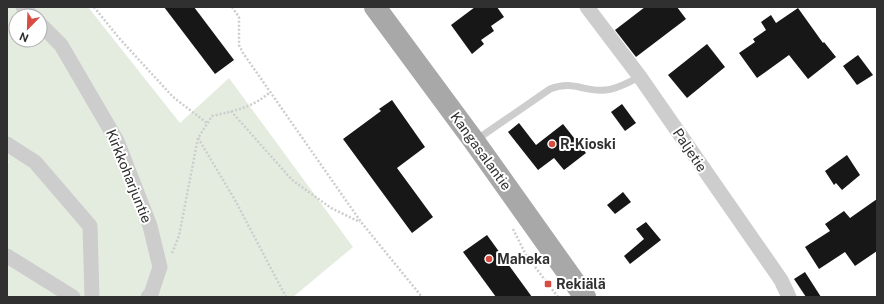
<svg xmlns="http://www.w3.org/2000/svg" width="884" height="304" viewBox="0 0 884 304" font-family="'Public Sans',sans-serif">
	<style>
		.green { fill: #e4ecdf; fill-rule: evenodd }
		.building { fill: #171717 }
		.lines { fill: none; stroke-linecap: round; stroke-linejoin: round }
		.path { stroke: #cdcdcd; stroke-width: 2.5; stroke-dasharray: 2 2; stroke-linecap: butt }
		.lane { stroke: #cdcdcd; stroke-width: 7 }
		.street { stroke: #cdcdcd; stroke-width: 15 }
		.primary { stroke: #a8a8a8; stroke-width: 22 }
		.poi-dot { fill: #d74d42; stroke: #fff; stroke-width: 1.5 }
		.labels { text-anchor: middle; stroke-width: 4; stroke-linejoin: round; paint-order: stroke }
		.poi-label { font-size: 14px; font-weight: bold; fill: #303030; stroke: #fff; text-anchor: start }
		.street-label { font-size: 14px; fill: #303030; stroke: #fff }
	</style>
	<rect width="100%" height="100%" fill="#fff"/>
	<path class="green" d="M7,7h81l92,116 49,-45 124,169 -60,50h-286v-133l2,-2 -2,-3zM16,16h24v24h-24z"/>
	<g class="building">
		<path d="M164,7h30l40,53 -19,14z"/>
		<path d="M475,7h22l7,10 -13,9 3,5 -13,9 3,4 -12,10 -21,-29z"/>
		<path d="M645,7h32l9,12 -50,38 -21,-27z"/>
		<path d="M798,8l25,35 1,-1 12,15 -28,22 -19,-24 -32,23 -18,-25 16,-11 -2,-3 13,-9 -5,-8 10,-7 5,8z"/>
		<path d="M707,44l18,23 -38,31 -19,-23z"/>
		<path d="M858,55l15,20 -16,10 -14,-19z"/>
		<path d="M392,100l33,47 -28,21 36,49 -21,16 -69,-94 38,-28 -2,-2z"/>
		<path d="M622,104l14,19 -11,8 -14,-19z"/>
		<path d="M519,123l17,22 27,-21 23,29 -22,17 -10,-12 -16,12 -30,-38z"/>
		<path d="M847,155l13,20 -18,15 -6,-7 -2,2 -9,-14z"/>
		<path d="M623,192l8,10 -16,12 -8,-9z"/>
		<path d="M877,199v52l-22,15 -10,-14 -26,17 -14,-22 25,-16 -5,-7 19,-13 6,7z"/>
		<path d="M646,222l15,18 -31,24 -6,-8 20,-17 -8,-10z"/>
		<path d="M487,235l45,62h-36l-33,-45z"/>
		<path d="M805,272l16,25h-15l-12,-18z"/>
	</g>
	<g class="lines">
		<g class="path">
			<path d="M94,7l25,31 54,59 34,26"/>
			<path d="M232,7l7,10v28l4,8 118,169 61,75"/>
			<path d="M231,111l61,69 39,28 29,14"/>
			<path d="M198,138l37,62 51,97"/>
			<path d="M513,229l13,26 32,42"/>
			<path d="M172,253l7,-17 19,-98 14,-22c22,-5 42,-9 58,-24"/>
			<path d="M7,296l1,1"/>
		</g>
		<path class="lane" d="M476,140l74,-51c24,-9 33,3 55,1 12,0 25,-9 35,-13"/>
		<g class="street">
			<path d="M23,7l9,9"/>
			<path d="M587,7l53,70 141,203 8,17"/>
			<path d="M40,24l21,21 56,96 33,85 10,41 -9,27 -3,3"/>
			<path d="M7,144l28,18 55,64 2,71"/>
			<path d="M7,256l66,41"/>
		</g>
		<path class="primary" d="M375,7l99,134 111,156"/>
	</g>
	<g class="poi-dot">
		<circle cx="552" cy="144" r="4"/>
		<circle cx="489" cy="259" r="4"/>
		<rect x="544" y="280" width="8" height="8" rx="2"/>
	</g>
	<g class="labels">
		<g class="poi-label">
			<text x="560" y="149">R-Kioski</text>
			<text x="497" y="264">Maheka</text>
			<text x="556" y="289">Rekiälä</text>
		</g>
		<g class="street-label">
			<text transform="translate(690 150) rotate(56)" y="5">Paljetie</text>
			<text transform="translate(481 151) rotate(54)" y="5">Kangasalantie</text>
			<text transform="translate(129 176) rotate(68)" y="5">Kirkkoharjuntie</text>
		</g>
	</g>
	<rect width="884" height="304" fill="none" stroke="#303030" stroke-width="16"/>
	<g transform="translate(28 28) rotate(203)"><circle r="19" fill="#ffffff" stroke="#acacac"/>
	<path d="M0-3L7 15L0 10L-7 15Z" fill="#d74d42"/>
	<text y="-6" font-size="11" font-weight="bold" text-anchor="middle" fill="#303030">N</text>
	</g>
</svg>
